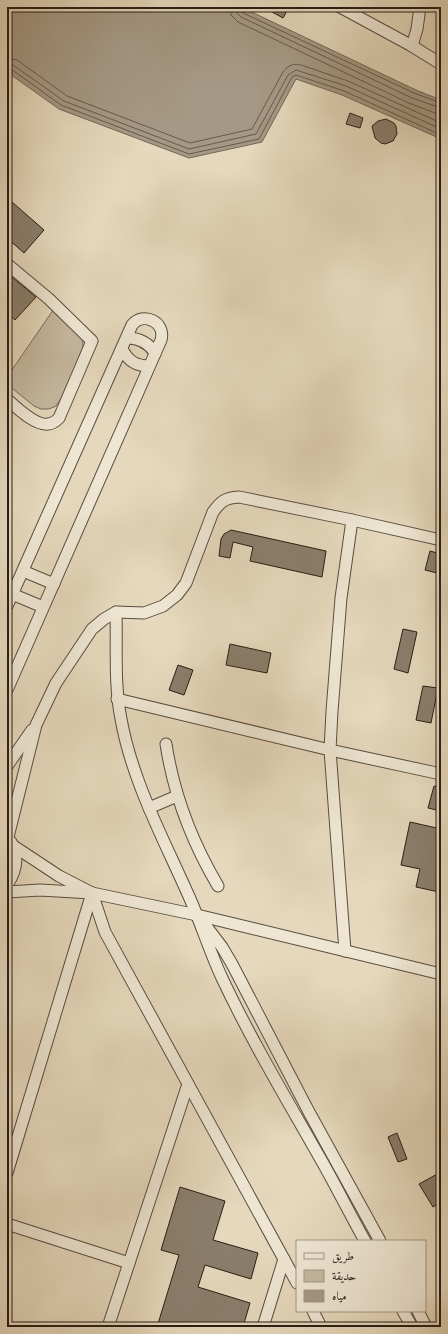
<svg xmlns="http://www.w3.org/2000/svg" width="448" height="1334" viewBox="0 0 448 1334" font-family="'Old Standard TT',Amiri,serif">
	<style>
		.green { fill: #c5b8a0; stroke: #766a5b }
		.water { fill: #a59884; stroke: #736758 }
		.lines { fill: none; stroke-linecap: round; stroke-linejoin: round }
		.shore { stroke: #665a4d; stroke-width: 1 }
		.building { fill: #8a7e6c; stroke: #281d16 }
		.minor-casing { stroke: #574c40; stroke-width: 13 }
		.minor { stroke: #eee6d3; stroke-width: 11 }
	</style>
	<rect width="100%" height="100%" fill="#e5d8bc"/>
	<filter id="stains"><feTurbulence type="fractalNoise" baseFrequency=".005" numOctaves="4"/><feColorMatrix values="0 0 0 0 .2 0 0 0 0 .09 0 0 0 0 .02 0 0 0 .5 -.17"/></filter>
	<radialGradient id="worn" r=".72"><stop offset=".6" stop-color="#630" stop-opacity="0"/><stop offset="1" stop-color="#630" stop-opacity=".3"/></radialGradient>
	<path class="green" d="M56,306l26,29 1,11 -2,10 -15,35 -10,15 -7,3h-8l-7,-3 -27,-22v-7z"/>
	<path class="water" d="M7,7h234l175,83 25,10v39l-99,-44 -46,-16 -34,63 -73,16 -130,-49 -52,-37z"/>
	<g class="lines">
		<g class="shore">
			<path d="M230,7l1,8 7,7 171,81 26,10 6,1"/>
			<path d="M236,7l1,6 4,4 171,81 29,10"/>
			<path d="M241,7v3l2,3 171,80 27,10"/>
			<path d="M7,58l10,2 50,36 123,47 62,-14 31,-57c5,-7 11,-9 18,-7l47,16 93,42"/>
			<path d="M7,64l6,1 51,36 125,48 67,-15 32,-59 8,-5 50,16 95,43"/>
			<path d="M7,69h4l50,36 128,49 70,-15 33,-62 4,-2 48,16 97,44"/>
		</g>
	</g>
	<g class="building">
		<path d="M263,7h26l-6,11z"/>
		<path d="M350,113l13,5 -3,10 -14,-4z"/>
		<path d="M386,119l8,4 2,3 1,8 -4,7 -8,3 -4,-1 -6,-5 -3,-12 6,-5z"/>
		<path d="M12,202l32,28 -20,23 -17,-15v-30z"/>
		<path d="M7,273l29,24 -21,23 -8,-7z"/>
		<path d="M231,530l95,21 -4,26 -72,-16 3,-14 -20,-5 -3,16 -11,-2 2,-17 3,-5z"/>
		<path d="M430,551l11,3v20l-16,-4z"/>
		<path d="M403,629l14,3 -9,41 -14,-4z"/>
		<path d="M230,644l41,9 -4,20 -41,-8z"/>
		<path d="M178,665l15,5 -9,25 -15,-5z"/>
		<path d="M423,686l15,2 -7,35 -15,-3z"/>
		<path d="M434,786l7,2v23l-13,-3z"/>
		<path d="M410,822l31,7v37l-3,16 3,1 -2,9 -23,-5 4,-18 -19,-4z"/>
		<path d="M397,1133l10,26 -9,3 -10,-25z"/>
		<path d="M441,1172v30l-8,5 -14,-23z"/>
		<path d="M180,1187l45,14 -12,39 45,13 -7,26 -46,-14 -7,22 52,16 -7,24h-64l-9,-3v3h-13l22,-72 -18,-5z"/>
	</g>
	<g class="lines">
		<g class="minor-casing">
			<g id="minor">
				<path d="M340,7l72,39 29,18"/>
				<path d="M412,46l5,-17 3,-22"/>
				<path d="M7,264l42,35 43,42 -33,77c-3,3 -6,6 -11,6 -13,2 -32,-17 -41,-25"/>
				<path d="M127,338c12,0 21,4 28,15"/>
				<path d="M122,349c6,12 14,17 27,17"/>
				<path d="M23,571l31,13"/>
				<path d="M12,594l31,13"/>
				<path d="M7,606l125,-281c11,-14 34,-3 29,15l-154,350"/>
				<path d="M116,612c1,35 -2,72 5,107 11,61 41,117 66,173 13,28 22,58 35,86 30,64 67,125 102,187 14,25 27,51 41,76"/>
				<path d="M117,699l213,51 111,24"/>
				<path d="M166,744c8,52 26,98 52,142"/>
				<path d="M7,766l25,-36"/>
				<path d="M149,808l28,-12"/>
				<path d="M8,837l28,-112 20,-42 36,-54 12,-10 12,-7 28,1 19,-7 14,-11 9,-12 27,-71c8,-11 12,-14 26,-15l113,23 89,20"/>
				<path d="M12,845l47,31 33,17 13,39 192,351"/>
				<path d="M7,885c9,-13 12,-28 4,-43"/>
				<path d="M7,892l33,-2 52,3 105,22 244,59"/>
				<path d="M203,922l19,25 10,17 77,148 71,129"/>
				<path d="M345,951l-15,-201 2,-39 9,-113 11,-78"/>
				<path d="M7,1173l85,-280"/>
				<path d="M7,1224l122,39"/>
				<path d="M313,1311l8,16"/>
				<path d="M403,1311l9,16"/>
				<path d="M418,1311l8,16"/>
				<path d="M7,1325v2"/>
				<path d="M108,1327l80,-243"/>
				<path d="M263,1327l21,-68"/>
			</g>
		</g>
		<use href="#minor" class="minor"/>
	</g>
	<rect width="448" height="1334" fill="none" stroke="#e5d8bc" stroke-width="24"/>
	<rect x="8" y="8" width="432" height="1318" fill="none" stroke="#281d16" stroke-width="2"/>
	<rect x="12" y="12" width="424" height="1310" fill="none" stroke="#281d16"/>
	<rect x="296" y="1240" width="130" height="72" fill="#eee6d3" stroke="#9f9687"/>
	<rect x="304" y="1253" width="20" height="6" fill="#eee6d3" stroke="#9f9687"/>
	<text x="332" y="1260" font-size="12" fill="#281d16">طريق</text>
	<rect x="304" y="1270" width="20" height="12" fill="#c5b8a0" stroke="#9f9687"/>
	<text x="332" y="1280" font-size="12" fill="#281d16">حديقة</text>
	<rect x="304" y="1290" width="20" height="12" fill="#a59884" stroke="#9f9687"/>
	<text x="332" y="1300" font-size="12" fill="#281d16">مياه</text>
	<rect width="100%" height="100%" filter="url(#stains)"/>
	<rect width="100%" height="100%" fill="url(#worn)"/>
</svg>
